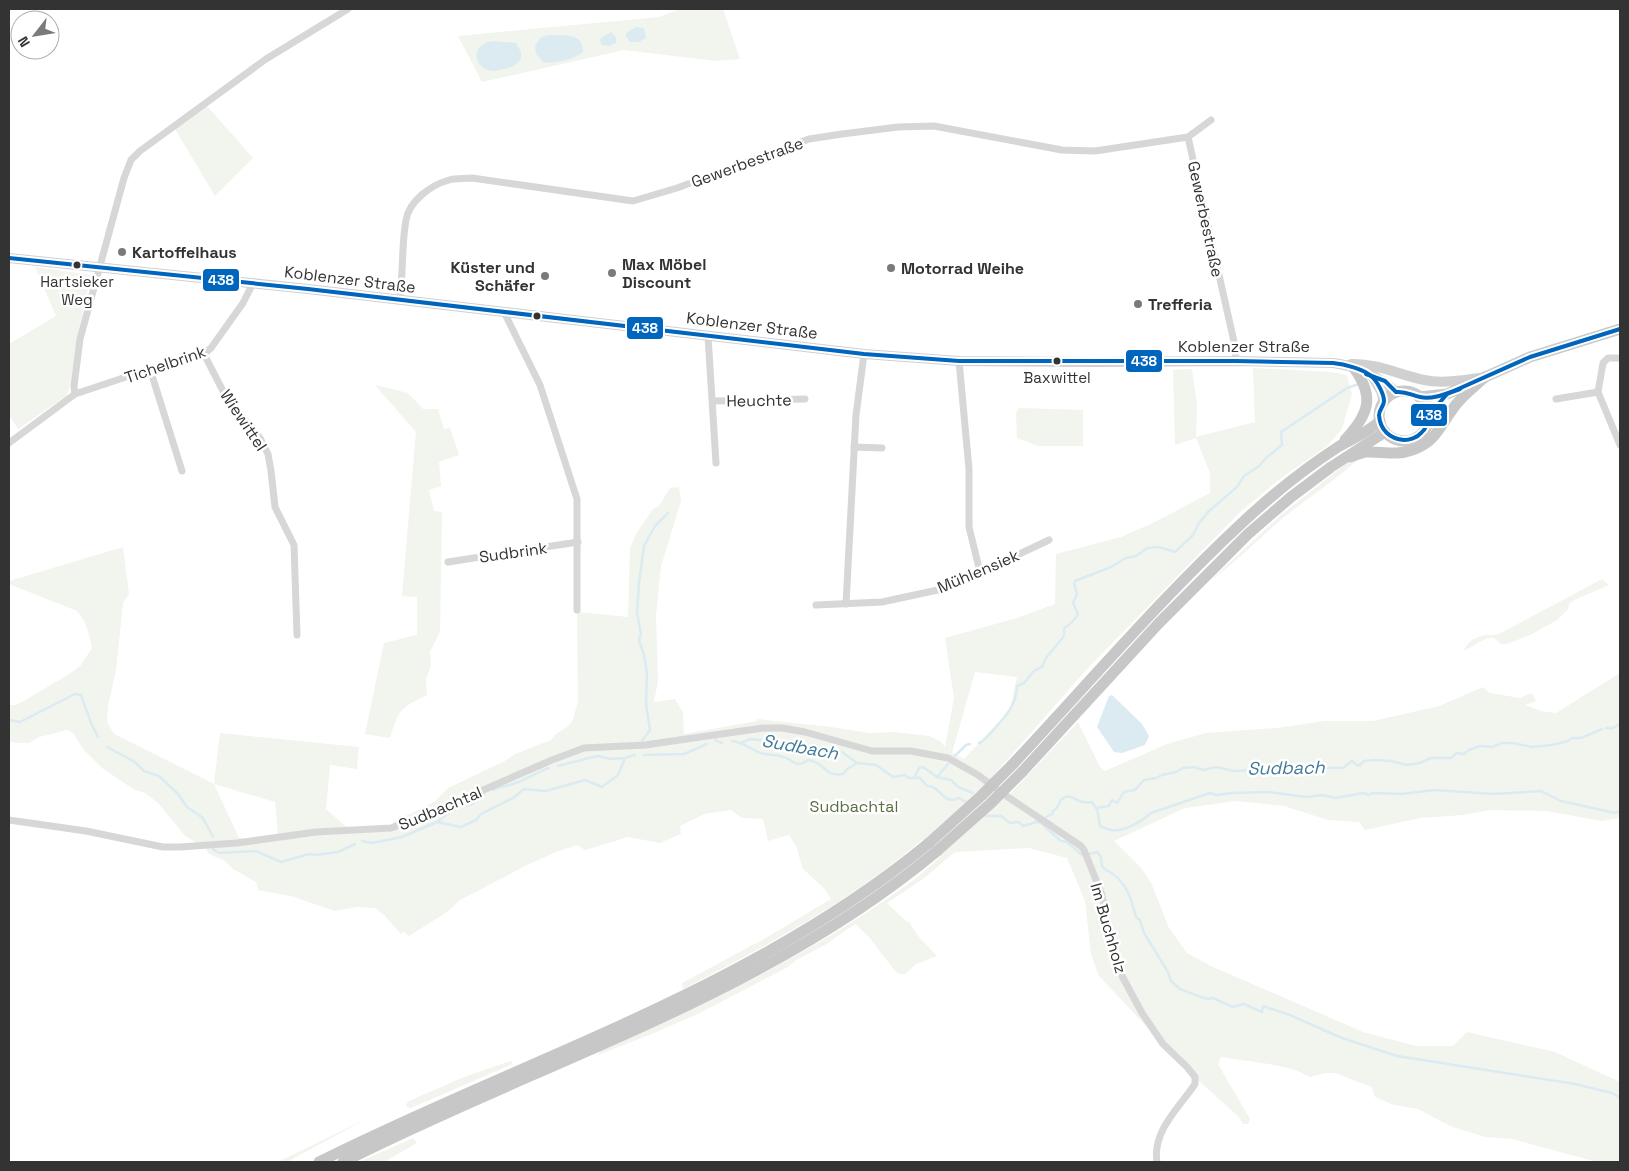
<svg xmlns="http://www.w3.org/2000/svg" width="1629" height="1171" viewBox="0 0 1629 1171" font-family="'Space Grotesk',sans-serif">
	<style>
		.green { fill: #f1f5ed; fill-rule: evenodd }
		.water { fill: #dbebf1 }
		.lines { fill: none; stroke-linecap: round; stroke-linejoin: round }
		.stream { stroke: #dbebf1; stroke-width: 2.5 }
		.minor { stroke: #d7d7d7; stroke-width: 7 }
		.secondary { stroke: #d0d0d0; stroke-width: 10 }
		.primary { stroke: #cacaca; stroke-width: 11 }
		.trunk { stroke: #c7c7c7; stroke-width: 11 }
		.trunk-bridge { stroke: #c7c7c7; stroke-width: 11 }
		.bus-1-casing { stroke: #fff; stroke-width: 8 }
		.bus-1 { stroke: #0065bd; stroke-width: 4 }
		.poi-dot { fill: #7a7a7a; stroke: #fff; stroke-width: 2 }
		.bus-dot { fill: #333; stroke: #fff; stroke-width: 2 }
		.labels { text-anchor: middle; stroke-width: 5; stroke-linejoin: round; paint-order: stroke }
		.bus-label { font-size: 15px; fill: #333; stroke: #fff }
		.street-label { font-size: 16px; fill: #333; stroke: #fff }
		.poi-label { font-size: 16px; font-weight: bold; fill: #333; stroke: #fff; text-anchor: start }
		.park-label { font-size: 16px; fill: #596f3f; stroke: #fff }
		.water-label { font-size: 18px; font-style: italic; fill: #407a96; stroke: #fff }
		.line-badge { stroke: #fff; stroke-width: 2 }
		.badge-label { font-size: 14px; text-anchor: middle; font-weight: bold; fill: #fff }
	</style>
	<rect width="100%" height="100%" fill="#fff"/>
	<g class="green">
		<path d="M680,9h43l17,50 -24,2 -92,-11 -142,32 -24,-46 201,-19z"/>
		<path d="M207,106l46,52 -38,38 -40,-67z"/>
		<path d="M35,267l56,8 -14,63 -7,48 -4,10 -48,33 -9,-14v-71l47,-28z"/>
		<path d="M1253,368l78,4 16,3 5,19 -10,35 -15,17 -46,32 -41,34 -153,157 -102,116 24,10 69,-73 22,45 5,4 62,-27 39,-11 71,-5 48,-7h48l66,-15 44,-19 7,6 30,5 12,-5 4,8 -11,4 16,6 15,2 64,-40v145l-18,3 -56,-10 -56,-1 -27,5 -43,3 -55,12 -6,-8 -31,-2 -44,-14 -47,-5 -52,7 -71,33 28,28 10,16 17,43 18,25 24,13 152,66 53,14h37l14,-14 88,20 65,30v80h-23l-85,-23 -27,-2 -35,-11 -32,-17 -24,-4 -19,-8 -3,-10 -37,-14h-9l-16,4c-23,-14 -63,-15 -89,-20l-3,7 32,55 -2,5h-5l-5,-8 -48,-43 -91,-97 -8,-22 -6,-53 -18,-43 -38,-10 -74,4 -32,27 -36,24 19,18 4,2 8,13 19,20 -21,8 -11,10h-6l-4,-3 -26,-34 -14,-13 -30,21 -27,14 -12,9 -88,46 -44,19 -56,22 2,-4c92,-41 185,-84 269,-140 24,-16 51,-34 72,-55l-17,-16h-2c-72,61 -155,106 -239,149l-1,-6 82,-44 67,-40 -7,-11 -21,-19 -7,-23 -7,-11 -21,6 -5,-22 -21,-1 -11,-8 -26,4 -25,12 1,8 -21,9 -32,-6 -43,13 -8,-5 -21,7 -29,13 -67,35 -13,12 -38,24 -5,-4 -3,2 -17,-19 -9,-7 -18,-1 -22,4 -44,-15 -33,-6 -2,-8 -23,-13 -9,-9 -11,-4 -5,-3 -2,-5 -21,-12 -27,-33 -13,-10 -12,-4 -31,-21 -19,-19 -10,-16 -6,-3 -28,7 -10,6h-13l-7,-2v-36h7l11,-6 44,-26 10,-8 11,-17c-3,-14 -5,-26 -15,-37l-68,-27v-3l114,-34 6,47 -6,9 -7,67 -8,36 -1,16 7,12 100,50 6,-51 139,14 -2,22 -27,-4 -4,44 23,20 42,-3 3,-5 25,-11 16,-9 13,-13 57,-27 10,-7 36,-14 5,-6 11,-7 5,-5 6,-20 -1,-90 51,5 2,-69 6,-14 17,-25 6,-3 11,-18 9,-1 2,14 -20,65 -5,49 2,66 -4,21 21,-3 8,13 1,22 73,-13 1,-2 73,8 38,6 25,-1 35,4 11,5 5,6 9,-49 -9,-60 72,-20 38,-14 1,-50 65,-17 32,-14 57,-30v-20l-14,-35 -21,7 -2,-75 19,-1 5,36 -1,32 59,-15zM975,672l42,5 -7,33 -46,49 -12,-6zM214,784l61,18 3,34 -31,5 -4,-3h-4z"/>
		<path d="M375,385l33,8 15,16h15l6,20 6,-1 9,27 -20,7 2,24 -12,4 5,21 8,1 -2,120 -10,19 1,15 -5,13 1,16c-27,13 -28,14 -37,43l-25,-4 19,-91 33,-8v-38l-15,-1 14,-164z"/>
		<path d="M1019,408l64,2v36h-45l-21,-8 -1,-25z"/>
		<path d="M1352,459h7c-24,21 -51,39 -76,59 -25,21 -47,44 -73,63l71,-66z"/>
		<path d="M1602,579l7,6 -35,15 -5,4 -1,5 -11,11 -25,14 -25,10h-6l-7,-6h-7l-23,13c5,-15 21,-16 35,-17z"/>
		<path d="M511,1061l2,3 -102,44 -4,-1 -1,-3 3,-3 55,-24z"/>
		<path d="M368,1118l-81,44h-9z"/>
		<path d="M413,1138l4,5 -33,19h-25z"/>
	</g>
	<g class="water">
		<path d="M636,27l8,1 2,10 -7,4h-9l-4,-5v-4z"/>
		<path d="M611,32l5,5v6l-7,3 -7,-1 -2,-4 1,-3z"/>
		<path d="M550,35c14,0 34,-2 33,17 -12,9 -25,10 -39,11l-8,-9 -1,-8 6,-9z"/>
		<path d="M492,41l24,2 5,9v7c-4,6 -9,8 -16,10 -4,0 -9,2 -12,2 -18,-1 -25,-25 -1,-30z"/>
		<path d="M1112,695l30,29 7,12 -4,9 -23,8 -8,-1 -17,-25 12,-31z"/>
	</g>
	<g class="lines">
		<g class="stream">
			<path d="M1075,581l36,-14 15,-9 10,-2 11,-8 12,-1 16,5 18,-17 6,-12 9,-11 29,-25 7,-11 14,-9 8,-9 16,-13 -1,-13 66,-44 12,-4"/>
			<path d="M9,720l11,2 55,-28 6,1 10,28 7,14"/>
			<path d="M1606,728h7l7,-4"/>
			<path d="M715,740l7,3"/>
			<path d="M642,741l8,-11 -4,-26 1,-31 -3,-18 -5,-15 2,-6 -4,-21 2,-31 5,-36 11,-20 13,-13"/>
			<path d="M732,741c11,1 17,7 26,11 8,4 21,2 28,6 9,4 10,10 22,2 4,1 9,2 12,5 7,6 12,11 23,9l4,-5 10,-6"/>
			<path d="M741,743l9,-4 38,4 14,4h7l21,5h12l15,11 19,2 17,12 12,-2 4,3h11l7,8c15,0 15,20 32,12l9,5"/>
			<path d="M979,743c5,-2 5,-4 9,-7 13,-15 29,-29 29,-50l7,-3 10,-12 8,-4 4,-9 18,-22v-8c6,-3 10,-7 14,-14l-5,-11 4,-9 -3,-11"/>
			<path d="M107,747l28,15 9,9 15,5 19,18 9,13 16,11 10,19"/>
			<path d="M644,755l40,-1 23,-10"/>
			<path d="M955,756l11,-11 4,-1"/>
			<path d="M558,766l39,-10 14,3 14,-1 10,-3"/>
			<path d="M937,777l11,-13"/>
			<path d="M914,778l5,-10 4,-1 14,10 14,3 7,7 15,6"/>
			<path d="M493,790c8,-4 15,-4 23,-7 11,-4 21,-11 33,-15"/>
			<path d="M1097,808l3,18c3,1 7,4 11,4 13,2 30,-8 40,-17l59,-20 7,2 15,-2 36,-1 38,5 17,-2 12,3 28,-5 6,2 3,-2 29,1 34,-4 59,4 47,-3 20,10 54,12 5,-2"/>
			<path d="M983,814l3,2h15l9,7 9,-1 4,4 13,-4 6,1"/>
			<path d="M1046,817l6,-3 1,-3c9,-6 3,-7 9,-12 7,-7 15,3 22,3 3,1 5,0 8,0l4,6 13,-2 3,-6 5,3 7,-11 11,-2 9,-10 12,-2 6,-3 14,-3 7,-4 11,-1 9,3 13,-3 18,4 52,-2c20,5 38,-3 57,-1l9,-7 5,4h3l4,-4 11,-1 16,1 16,4 13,-2 11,-5h20l6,-5 7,1 5,-4 11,-4 12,1 10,-4h11l19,4 20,-2 16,-4 4,-3h9l21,-9"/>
			<path d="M437,822l13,-10 10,-5 13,-3 11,-10"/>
			<path d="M1042,824l19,17 6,1 15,13"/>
			<path d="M362,841l10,2 30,-6 35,-15 24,5 15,-7 5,-6 32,-16 11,-9 22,2 39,-11 17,7 16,-12 7,-17"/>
			<path d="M213,849l6,4 37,-2 25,11 28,-8 6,1 23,-3 17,-8"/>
			<path d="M1089,854l8,-2 4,5c0,14 4,11 13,18 4,2 8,8 11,12 6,9 8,20 11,30l4,3 4,13 24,39 3,9 9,8 21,8 7,2 5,-1 20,9 11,-3 18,8 1,-6 27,9 52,23 55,18 178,28 37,9 8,5"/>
		</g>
		<g class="minor">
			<path d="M1188,137l47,209 1,15"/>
			<path d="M399,301c5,-27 2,-54 7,-81 3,-19 25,-35 43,-40 7,-2 16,-1 23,-2l161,23 44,-13 132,-49 33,-5 56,-7 36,-1 128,24 33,1 93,-14 23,-17"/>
			<path d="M504,312l36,73 37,114v111"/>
			<path d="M708,336l8,127"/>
			<path d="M204,354l22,43 34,41 8,16 3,17 4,36 19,38 3,90"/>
			<path d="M1620,358h-12l-5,5 -5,29 22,53"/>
			<path d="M959,361l10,108v58l11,45"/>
			<path d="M150,369l32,102"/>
			<path d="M75,394l-1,-8 6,-47 44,-161 7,-18 9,-9 126,-92 82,-50"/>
			<path d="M1556,399l42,-7"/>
			<path d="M713,401l92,-2"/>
			<path d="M9,443l66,-49 75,-25 54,-15 7,-6 32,-45 9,-18"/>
			<path d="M854,447l28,1"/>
			<path d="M448,562l130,-20"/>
			<path d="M846,604l10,-189 8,-61"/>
			<path d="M816,605l66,-3 65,-14 102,-48"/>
			<path d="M9,820l77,11 77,16h17l57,-4 79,-11 75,-4 28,-10 133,-58 32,-12 61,-3 118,-17h19l23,4 67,19h39l37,7 30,17 27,20 76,51 3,4 18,45 12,62 8,19 20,37 21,31 24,23 8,10v7c-16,24 -43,47 -38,78"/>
		</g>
		<g class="secondary">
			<path d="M9,258l299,31 556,65 95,7 136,1 141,-1 97,2c23,3 46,13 63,29"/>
			<path d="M1351,364c27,-1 48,11 73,16 18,4 38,0 55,-2"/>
			<path d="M1372,376l9,15 3,10"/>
		</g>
		<g class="primary">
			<circle cx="1404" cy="416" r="25"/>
			<path d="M1419,397l28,-3 83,-37 90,-28"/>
		</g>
		<g class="trunk">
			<path d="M1345,440c24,-26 30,-43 9,-72"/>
			<path d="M1350,457c5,-2 10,-4 15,-5 16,-1 31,4 47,-2 23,-8 27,-22 40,-40 8,-13 22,-23 33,-33"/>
			<path d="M1013,764c76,-81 148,-166 230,-242 29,-27 61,-53 95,-75 14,-8 29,-14 42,-26"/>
			<path d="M1022,772l137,-149 89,-89 43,-37 40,-30 54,-35"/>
			<path d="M319,1162c205,-103 431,-171 610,-319"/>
			<path d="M343,1162c199,-101 419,-165 594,-311"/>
		</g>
		<g class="trunk-bridge">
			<path d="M929,843l52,-47 32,-32"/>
			<path d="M937,851l53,-47 32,-32"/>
		</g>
		<g class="bus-1-casing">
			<g id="bus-1">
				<path d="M9,258l299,31 556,65 95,7h277l97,2c10,1 32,6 39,14 5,4 12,17 12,24 0,5 -5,9 -5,14 1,15 11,24 25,25 5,0 13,-2 17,-7 5,-4 7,-11 7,-17l19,-22 83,-37 90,-28"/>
				<path d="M1366,374l19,7 11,11c10,-1 15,3 24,5 13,3 28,-4 40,-8"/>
			</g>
		</g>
		<use href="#bus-1" class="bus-1"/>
	</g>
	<g class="poi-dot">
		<circle cx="122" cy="252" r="5"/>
		<circle cx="891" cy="268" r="5"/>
		<circle cx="612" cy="273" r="5"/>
		<circle cx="545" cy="276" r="5"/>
		<circle cx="1138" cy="304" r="5"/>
	</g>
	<g class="bus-dot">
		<circle cx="77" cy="265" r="4.5"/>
		<circle cx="537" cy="316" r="4.5"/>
		<circle cx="1057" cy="361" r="4.5"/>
	</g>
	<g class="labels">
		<g class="bus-label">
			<text x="77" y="287">Hartsieker<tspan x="77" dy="18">Weg</tspan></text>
			<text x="1057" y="383">Baxwittel</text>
		</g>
		<g class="street-label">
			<text transform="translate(747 162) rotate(-20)" y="6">Gewerbestraße</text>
			<text transform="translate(1206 219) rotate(78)" y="6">Gewerbestraße</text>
			<text transform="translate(350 279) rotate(7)" y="6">Koblenzer Straße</text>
			<text transform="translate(752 325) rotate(7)" y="6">Koblenzer Straße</text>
			<text x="1244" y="352">Koblenzer Straße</text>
			<text transform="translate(165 364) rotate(-19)" y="6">Tichelbrink</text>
			<text transform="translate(759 400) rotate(-1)" y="6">Heuchte</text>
			<text transform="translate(244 420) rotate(56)" y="6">Wiewittel</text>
			<text transform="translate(513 552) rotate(-8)" y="6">Sudbrink</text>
			<text transform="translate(978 571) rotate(-23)" y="6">Mühlensiek</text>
			<text transform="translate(440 808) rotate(-23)" y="6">Sudbachtal</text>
			<text transform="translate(1109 928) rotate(74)" y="6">Im Buchholz</text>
		</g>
		<g class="poi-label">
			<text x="132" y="258">Kartoffelhaus</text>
			<text x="622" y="270">Max Möbel<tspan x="622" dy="18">Discount</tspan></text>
			<text x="535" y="273" text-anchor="end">Küster und<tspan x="535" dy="18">Schäfer</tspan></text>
			<text x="901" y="274">Motorrad Weihe</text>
			<text x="1148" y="310">Trefferia</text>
		</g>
		<g class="park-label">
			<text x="854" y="812">Sudbachtal</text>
		</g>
		<g class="water-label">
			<text transform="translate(800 747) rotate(10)" y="6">Sudbach</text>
			<text transform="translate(1286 768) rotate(-1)" y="6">Sudbach</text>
		</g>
	</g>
	<g class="line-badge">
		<rect x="202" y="268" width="38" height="24" rx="5" fill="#0065bd"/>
		<rect x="626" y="316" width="38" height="24" rx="5" fill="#0065bd"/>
		<rect x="1125" y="349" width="38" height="24" rx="5" fill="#0065bd"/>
		<rect x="1410" y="403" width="38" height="24" rx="5" fill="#0065bd"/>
	</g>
	<g class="badge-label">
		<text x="221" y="285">438</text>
		<text x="645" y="333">438</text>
		<text x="1144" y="366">438</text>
		<text x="1429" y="420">438</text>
	</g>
	<rect width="1629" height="1171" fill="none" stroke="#333333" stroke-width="20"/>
	<g transform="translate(35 35) rotate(239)"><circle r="24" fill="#ffffff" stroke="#adadad"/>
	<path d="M0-4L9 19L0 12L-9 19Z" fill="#7a7a7a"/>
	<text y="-8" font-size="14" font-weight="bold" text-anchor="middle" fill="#333333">N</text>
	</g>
</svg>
